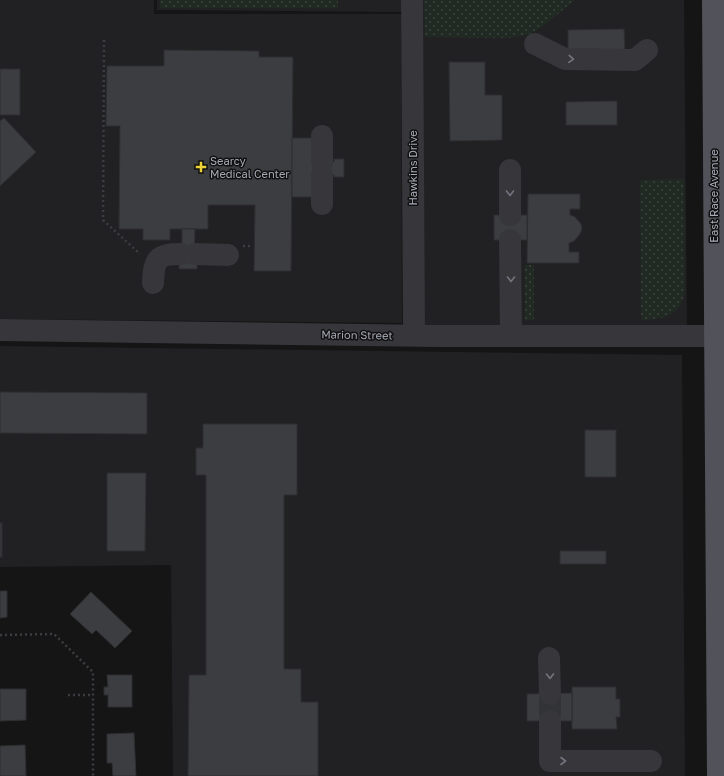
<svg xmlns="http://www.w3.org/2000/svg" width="724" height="776" viewBox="0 0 724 776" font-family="'Golos Text',sans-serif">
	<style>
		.built { fill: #212123 }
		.grass { fill: url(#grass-dots) }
		.building { fill: #3c3d40; stroke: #2f2f32 }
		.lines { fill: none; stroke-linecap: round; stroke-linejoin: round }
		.minor-tunnel { stroke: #323336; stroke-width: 22; stroke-dasharray: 22 11; stroke-linecap: butt }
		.path { stroke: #3c3c42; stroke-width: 2.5; stroke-dasharray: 2 3; stroke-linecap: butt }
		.minor { stroke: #36363b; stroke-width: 22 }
		.major { stroke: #52525a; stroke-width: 22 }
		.oneway { stroke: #74757f }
		.poi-dot { fill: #ecd237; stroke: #101011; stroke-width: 1.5 }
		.labels { text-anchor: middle; stroke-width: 3; stroke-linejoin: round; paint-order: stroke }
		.poi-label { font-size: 11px; fill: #a7a9b6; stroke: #101011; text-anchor: start }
		.street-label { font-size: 11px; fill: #a7a9b6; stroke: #101011 }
	</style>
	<defs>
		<pattern id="grass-dots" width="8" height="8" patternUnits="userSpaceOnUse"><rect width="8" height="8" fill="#212923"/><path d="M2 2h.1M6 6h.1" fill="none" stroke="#3e4541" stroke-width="1.8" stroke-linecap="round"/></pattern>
	</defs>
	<rect width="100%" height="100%" fill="#151516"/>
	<g class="built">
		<path d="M0,0h154v14h247l1,309 -402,-4z"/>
		<path d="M157,0h244v12l-244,-2z"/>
		<path d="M422,0h262l3,326 -264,1z"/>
		<path d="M0,346l682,9 3,421h-512l-2,-211 -171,2z"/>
	</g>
	<g class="grass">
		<rect x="160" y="0" width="178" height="8"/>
		<path d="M424,0h151l-33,27 -14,8 -20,3 -83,-1z"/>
		<path d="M684,179l1,111c-4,26 -20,29 -44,30l-1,-140z"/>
		<rect x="525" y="265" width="9" height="55"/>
	</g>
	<g class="building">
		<path d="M624,29l1,25 -57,1v-25z"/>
		<path d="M164,50l95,1v6h34l-2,214h-37l1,-66h-47v24h-38v11h-27v-11h-24l1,-103h-14l1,-60h57z"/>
		<path d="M449,62h36v33h17v45l-52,1z"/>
		<rect x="0" y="69" width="20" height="46"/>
		<path d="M617,101v24h-51v-23z"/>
		<path d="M4,118l32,34 -36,34v-65z"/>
		<path d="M292,138h21l1,24h20v-3h10v18h-10v-2h-21v22h-21z"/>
		<path d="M528,194h52v15h-10v6l5,2 6,7 1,5 -2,5 -6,7 -5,2v9h10v11h-52z"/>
		<rect x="494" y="215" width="33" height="25"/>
		<path d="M182,229h13l-1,30 3,1v9h-18v-9h3z"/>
		<path d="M0,392l147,1v41l-147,-1z"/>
		<path d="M203,424h94v71h-13v174h17v33h17v74h-130l1,-101h17v-200h-10v-27h7z"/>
		<rect x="585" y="430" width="31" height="47"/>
		<path d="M107,473h39l-1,78h-38z"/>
		<rect x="0" y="523" width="2" height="34"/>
		<rect x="560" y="551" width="46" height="13"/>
		<path d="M0,591h7v26l-7,1z"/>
		<path d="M91,592l41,39 -17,17 -19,-18 -4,4 -22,-20z"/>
		<path d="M107,675h25v32h-24v-12h-4v-8h4z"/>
		<path d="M572,687h44v12h4v18h-4l1,12h-45z"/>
		<path d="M0,689h26v31l-26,1z"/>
		<path d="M572,693v28h-45v-27z"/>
		<path d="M134,733l2,43h-23l-1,-13h-5v-29z"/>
		<path d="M25,745l1,31h-26v-30z"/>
	</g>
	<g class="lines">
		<path class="minor-tunnel" d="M550,694v27"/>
		<g class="path">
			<path d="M104,40l-1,180 37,34"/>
			<path d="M243,246h8"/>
			<path d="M0,635l54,-1 39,38v104"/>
			<path d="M68,695h25"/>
		</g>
		<g class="minor">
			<path d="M412,0l2,335"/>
			<path d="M535,44l30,15 70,1 12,-10"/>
			<path d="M322,162v-26"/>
			<path d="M510,170v45"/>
			<path d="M322,204v-29"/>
			<path d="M510,240l1,96"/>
			<path d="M195,254l33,1"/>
			<path d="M153,283c1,-24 4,-29 28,-29"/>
			<path d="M0,330l437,6h278"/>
			<path d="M549,658l1,36"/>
			<path d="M550,721v40h101"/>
		</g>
		<path class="major" d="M713,0l5,776"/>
	</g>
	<defs><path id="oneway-chevron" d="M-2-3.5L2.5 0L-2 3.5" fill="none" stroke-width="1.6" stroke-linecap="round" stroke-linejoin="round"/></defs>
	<g class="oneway">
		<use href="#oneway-chevron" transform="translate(571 59) rotate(3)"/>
		<use href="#oneway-chevron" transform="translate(510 193) rotate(90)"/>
		<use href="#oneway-chevron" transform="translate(511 279) rotate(90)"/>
		<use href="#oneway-chevron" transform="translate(550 676) rotate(89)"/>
		<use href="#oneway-chevron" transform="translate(563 761)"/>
	</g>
	<path class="poi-dot" d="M199 161h4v4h4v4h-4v4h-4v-4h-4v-4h4z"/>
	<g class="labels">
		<g class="poi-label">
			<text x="210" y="165">Searcy<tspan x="210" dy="13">Medical Center</tspan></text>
		</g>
		<g class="street-label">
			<text transform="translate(413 168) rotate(-90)" y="4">Hawkins Drive</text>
			<text transform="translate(714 196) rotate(-90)" y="4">East Race Avenue</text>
			<text transform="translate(357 335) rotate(1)" y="4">Marion Street</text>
		</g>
	</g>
</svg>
